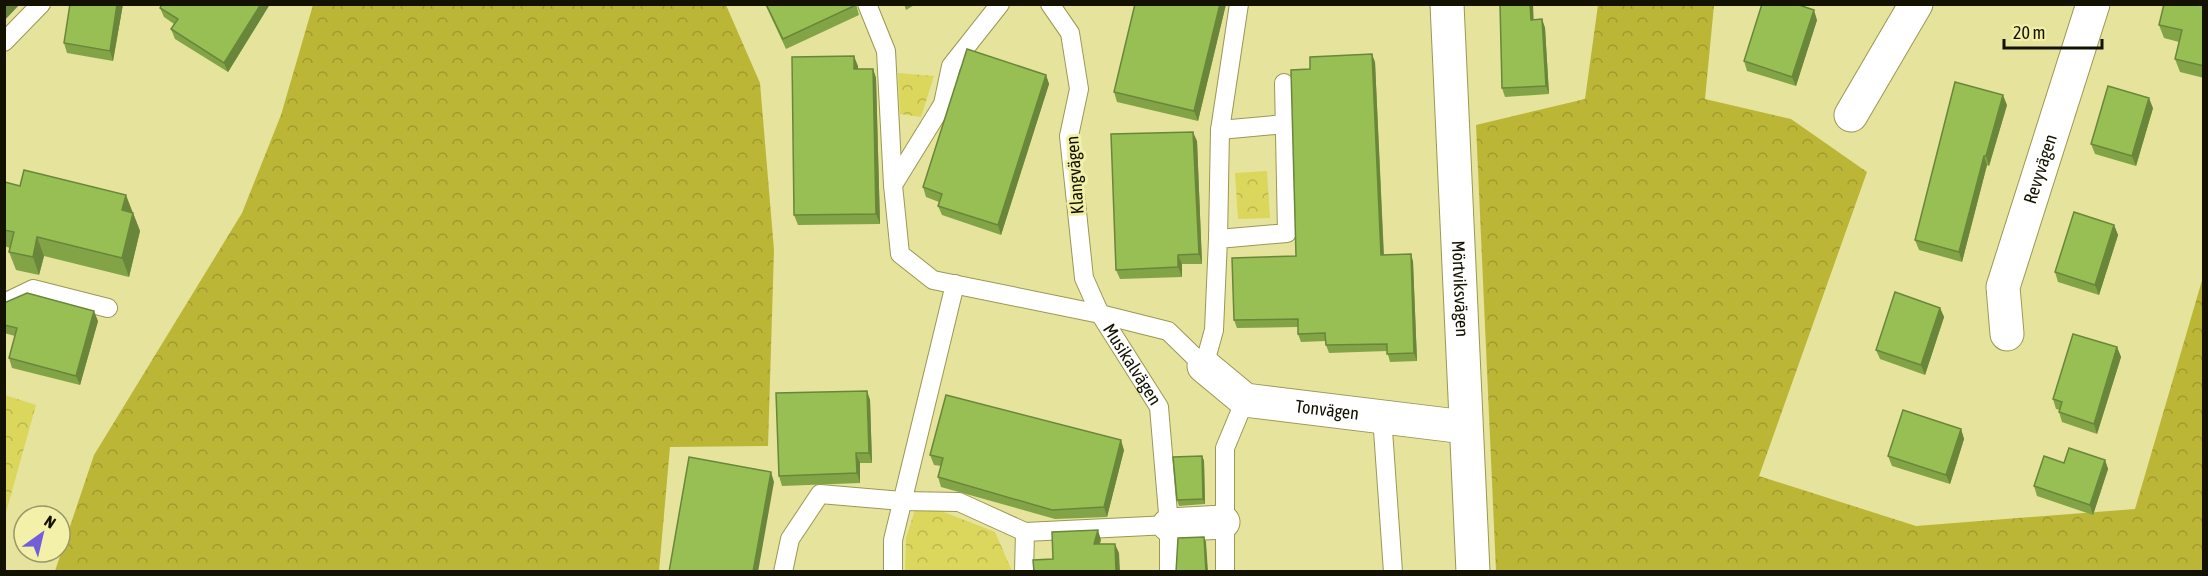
<svg xmlns="http://www.w3.org/2000/svg" width="2208" height="576" viewBox="0 0 2208 576" font-family="'Asap Condensed',sans-serif">
	<style>
		.forest { fill: url(#forest-crowns) }
		.park { fill: url(#park-crowns) }
		.lines { fill: none; stroke-linecap: round; stroke-linejoin: round }
		.service-casing { stroke: #9a9853; stroke-width: 20 }
		.minor-casing { stroke: #9a9853; stroke-width: 35 }
		.service { stroke: #fff; stroke-width: 18 }
		.minor { stroke: #fff; stroke-width: 33 }
		.wall { fill: #82a447 }
		.shaded-wall { fill: #6a863a }
		.building { fill: #97bf53; stroke: #6a863a; stroke-width: 1.5 }
		.labels { text-anchor: middle; stroke-width: 6; stroke-linejoin: round; paint-order: stroke }
		.street-label { font-size: 18px; fill: #131200; stroke: #f2f0a9 }
	</style>
	<defs>
		<pattern id="forest-crowns" width="20" height="18" patternUnits="userSpaceOnUse" patternTransform="scale(1.5)"><rect width="20" height="18" fill="#bcb637"/><path d="M2 6a3 3 0 1 1 6 0M12 15a3 3 0 1 1 6 0" fill="none" stroke="#a19b2f"/></pattern>
		<pattern id="park-crowns" width="20" height="18" patternUnits="userSpaceOnUse" patternTransform="scale(1.5)"><rect width="20" height="18" fill="#dbd65c"/><path d="M2 6a3 3 0 1 1 6 0M12 15a3 3 0 1 1 6 0" fill="none" stroke="#bbb74e"/></pattern>
	</defs>
	<rect width="100%" height="100%" fill="#e5e39c"/>
	<g class="forest">
		<path d="M313,5h413l34,78 14,167 -6,196 -98,1 -11,124h-604l39,-116 148,-242 39,-98z"/>
		<path d="M1598,5h116l-9,94 86,20 76,53 -108,304 157,50 219,-17 68,-232v294h-707l-20,-446 109,-26z"/>
	</g>
	<g class="park">
		<path d="M898,73l36,3 -13,41 -21,-3z"/>
		<path d="M1267,171l3,47 -32,1 -3,-46z"/>
		<path d="M5,395l31,10 -31,111h-1z"/>
		<path d="M936,509l59,23 17,39 -107,1 1,-34 9,-28z"/>
	</g>
	<g class="lines">
		<g class="service-casing">
			<g id="service">
				<path d="M867,4l19,47 7,134"/>
				<path d="M1000,4l-49,62 -8,38 -50,81 7,69 33,26 167,34 68,17 36,35 10,-36 4,-91 69,-6 -3,-150"/>
				<path id="s1" d="M1050,4l20,29 9,56 -10,47 15,142 16,36 59,93 10,118v47"/>
				<path d="M4,42l37,-38"/>
				<path d="M1220,130l65,-6"/>
				<path d="M1218,239l2,-109 19,-126"/>
				<path d="M4,303l29,-14 75,19"/>
				<path d="M1382,416l11,156"/>
				<path d="M783,572l7,-33 30,-45 82,7 57,1 66,30 144,-7"/>
				<path d="M893,572v-32l62,-256"/>
				<path d="M1024,572l1,-40"/>
				<path d="M1225,572v-124l20,-48"/>
			</g>
		</g>
		<g class="minor-casing">
			<g id="minor">
				<path id="s2" d="M1447,4l26,568"/>
				<path d="M1851,115l65,-111"/>
				<path id="s3" d="M2007,334l-4,-47 90,-283"/>
				<path id="s4" d="M1204,366l41,34 220,27"/>
				<path d="M1169,525l54,-3"/>
			</g>
		</g>
		<use href="#service" class="service"/>
		<use href="#minor" class="minor"/>
	</g>
	<g class="wall">
		<path d="M123,4l-10,57 -46,-8 -3,-10z"/>
		<path d="M162,4h108l-42,68 -53,-33 -4,-10 3,-5 -10,-7 -4,-9z"/>
		<path d="M765,4h91l3,11 -73,34z"/>
		<path d="M904,4h12l-10,6z"/>
		<path d="M1226,4l-28,117 -81,-19 -3,-10z"/>
		<path d="M1500,4h33v16l9,-1 3,9 4,66 -44,3 -3,-9z"/>
		<path d="M2204,4v74l-24,-6 -5,-13 4,-17 -15,-4 -5,-13z"/>
		<path d="M1817,20l-21,66 -49,-15 -3,-10z"/>
		<path d="M1375,62l9,193 27,-1 2,8 4,99 -27,1 -3,-11 -58,2 -3,-8v-4l-25,1 -3,-8v-7l-61,1 -3,-8 62,-64 14,-187z"/>
		<path d="M858,66v3h15l3,9 4,146 -82,1 -4,-10z"/>
		<path d="M1046,75l3,9 -48,151 -59,-20 -4,-9 1,-4 -13,-5 -3,-10z"/>
		<path d="M2007,105l-18,61 -2,-1 -25,97 -43,-12 -4,-10z"/>
		<path d="M2153,108l-17,58 -41,-12 -4,-10z"/>
		<path d="M1197,141l5,123h-20v13l-62,2 -4,-9z"/>
		<path d="M4,182l129,31 7,18 -11,46 -85,-21 -5,19 -23,-5 -7,-18 1,-4 -6,-2z"/>
		<path d="M2114,225l4,10 -19,60 -41,-13 -3,-10z"/>
		<path d="M4,303l94,18 -18,64 -68,-17 -3,-10 6,-22 -11,-3z"/>
		<path d="M1940,308l4,9 -19,58 -45,-16 -4,-9z"/>
		<path d="M2117,347l4,10 -24,77 -35,-12 -3,-10 1,-2 -4,-1 -3,-10z"/>
		<path d="M867,391l3,9 2,63h-12v20l-78,3 -3,-10z"/>
		<path d="M1961,429l3,10 -14,45 -58,-18 -4,-10z"/>
		<path d="M1124,450l-17,67 -52,2 -114,-32 -3,-10 3,-11 -7,-1 -4,-10z"/>
		<path d="M1202,456l2,5 1,43 -26,2 -2,-6z"/>
		<path d="M2105,460l3,9 -15,46 -56,-19 -3,-10 30,-23z"/>
	</g>
	<g class="shaded-wall">
		<path d="M7,4h13l-16,17v-13z"/>
		<path d="M117,4h6l-10,57 -3,-10z"/>
		<path d="M261,4h9l-42,68 -4,-9z"/>
		<path d="M1220,4h6l-28,117 -4,-10z"/>
		<path d="M1530,4h3l1,25 -3,-9z"/>
		<path d="M1814,10l3,10 -21,66 -4,-9z"/>
		<path d="M1542,19l3,9 4,66 -3,-8z"/>
		<path d="M1372,54l3,8 9,201 -3,-8z"/>
		<path d="M854,56l4,10v13l-4,-10z"/>
		<path d="M873,69l3,9 4,146 -4,-10z"/>
		<path d="M1046,75l3,9 -48,151 -3,-10z"/>
		<path d="M2003,95l4,10 -18,61 -3,-10z"/>
		<path d="M2149,98l4,10 -17,58 -4,-10z"/>
		<path d="M1193,132l4,9 5,123 -3,-10z"/>
		<path d="M1984,156l3,9 -25,97 -3,-10z"/>
		<path d="M126,195l7,18 -11,-3z"/>
		<path d="M133,213l7,18 -11,46 -7,-19z"/>
		<path d="M2114,225l4,10 -19,60 -4,-10z"/>
		<path d="M37,237l7,19 -5,19 -6,-18z"/>
		<path d="M1411,254l2,8 4,99 -3,-8z"/>
		<path d="M1178,255l4,9v13l-4,-10z"/>
		<path d="M1940,308l4,9 -19,58 -4,-10z"/>
		<path d="M94,311l4,10 -18,64 -4,-9z"/>
		<path d="M2117,347l4,10 -24,77 -3,-10z"/>
		<path d="M867,391l3,9 2,63 -3,-10z"/>
		<path d="M1961,429l3,10 -14,45 -4,-9z"/>
		<path d="M1121,440l3,10 -17,67 -3,-10z"/>
		<path d="M856,453l4,10v20l-3,-10z"/>
		<path d="M1202,456l2,5 1,43 -2,-5z"/>
		<path d="M2105,460l3,9 -15,46 -3,-10z"/>
		<path d="M771,472l3,10 -16,90h-5z"/>
		<path d="M1098,530l3,10 -4,14 -3,-10z"/>
		<path d="M1204,537l2,5 2,30h-2z"/>
		<path d="M1115,544l4,9 1,19h-4z"/>
	</g>
	<g class="building">
		<path d="M70,4h47l-7,47 -46,-8z"/>
		<path d="M162,4h99l-37,59 -53,-34 7,-10 -18,-11z"/>
		<path d="M766,4h90v1l-73,34z"/>
		<path d="M1135,4h85l-26,107 -80,-19z"/>
		<path d="M1500,4h30l1,16 11,-1 4,67 -44,2z"/>
		<path d="M1762,4h34l18,6 -22,67 -48,-16z"/>
		<path d="M2164,4h40v62l-29,-7 7,-29 -23,-5z"/>
		<path d="M967,49l79,26 -48,150 -60,-19 4,-12 -19,-7z"/>
		<path d="M1372,54l9,201 30,-1 3,99 -27,1v-10l-61,1 -1,-12 -27,1v-15l-64,1 -2,-62 64,-2 -5,-186 19,-1v-12z"/>
		<path d="M854,56v13h19l3,145 -82,1 -2,-158z"/>
		<path d="M1955,82l48,13 -17,61h-2l-25,96 -44,-12z"/>
		<path d="M2108,86l41,12 -17,58 -41,-12z"/>
		<path d="M1193,132l6,122 -21,1v12l-62,3 -5,-136z"/>
		<path d="M24,170l102,25 -4,15 11,3 -11,45 -85,-21 -4,20 -24,-5 5,-20 -10,-2v-48h1l15,4z"/>
		<path d="M2074,212l40,13 -19,60 -40,-13z"/>
		<path d="M1895,292l45,16 -19,57 -45,-15z"/>
		<path d="M27,293l67,18 -18,65 -67,-18 8,-30 -13,-3v-22z"/>
		<path d="M2073,334l44,13 -23,77 -35,-12 3,-10 -9,-3z"/>
		<path d="M867,391l2,62h-13l1,20 -78,3 -3,-83z"/>
		<path d="M946,395l175,45 -17,67 -52,3 -114,-33 5,-19 -13,-3z"/>
		<path d="M1903,410l58,19 -15,46 -58,-19z"/>
		<path d="M2069,448l36,12 -15,45 -56,-19 10,-30 20,7z"/>
		<path d="M1202,456l1,43 -26,1 -4,-43z"/>
		<path d="M689,457l82,15 -18,100h-84z"/>
		<path d="M1098,530l-4,14h21l1,28h-82l-1,-12 20,-1 -1,-27z"/>
		<path d="M1204,537l2,35h-30l2,-34z"/>
	</g>
	<g class="labels">
		<g class="street-label">
			<text dy="6" stroke="none"><textPath href="#s3" startOffset="171">Revyvägen</textPath></text>
			<text transform="translate(1075 175) rotate(-94)" y="6">Klangvägen</text>
			<text dy="6" stroke="none"><textPath href="#s2" startOffset="285">Mörtviksvägen</textPath></text>
			<text dy="6" stroke="none"><textPath href="#s1" startOffset="382">Musikalvägen</textPath></text>
			<text dy="6" stroke="none"><textPath href="#s4" startOffset="136">Tonvägen</textPath></text>
		</g>
	</g>
	<rect width="2208" height="576" fill="none" stroke="#131200" stroke-width="12"/>
	<g transform="translate(42 534) rotate(34)"><circle r="28" fill="#f2f0a9" stroke="#999765" stroke-width="1.5"/>
	<path d="M0-4.5L10 22L0 15L-10 22Z" fill="#725ed8"/>
	<text y="-9" font-size="16" font-weight="bold" text-anchor="middle" fill="#131200">N</text>
	</g>
	<path d="M2004 39v9h98v-9" fill="none" stroke="#131200" stroke-width="3"/>
	<text x="2013" y="39" font-size="18" fill="#131200" stroke="#f2f0a9" stroke-width="4.5" paint-order="stroke">20 m</text>
</svg>
